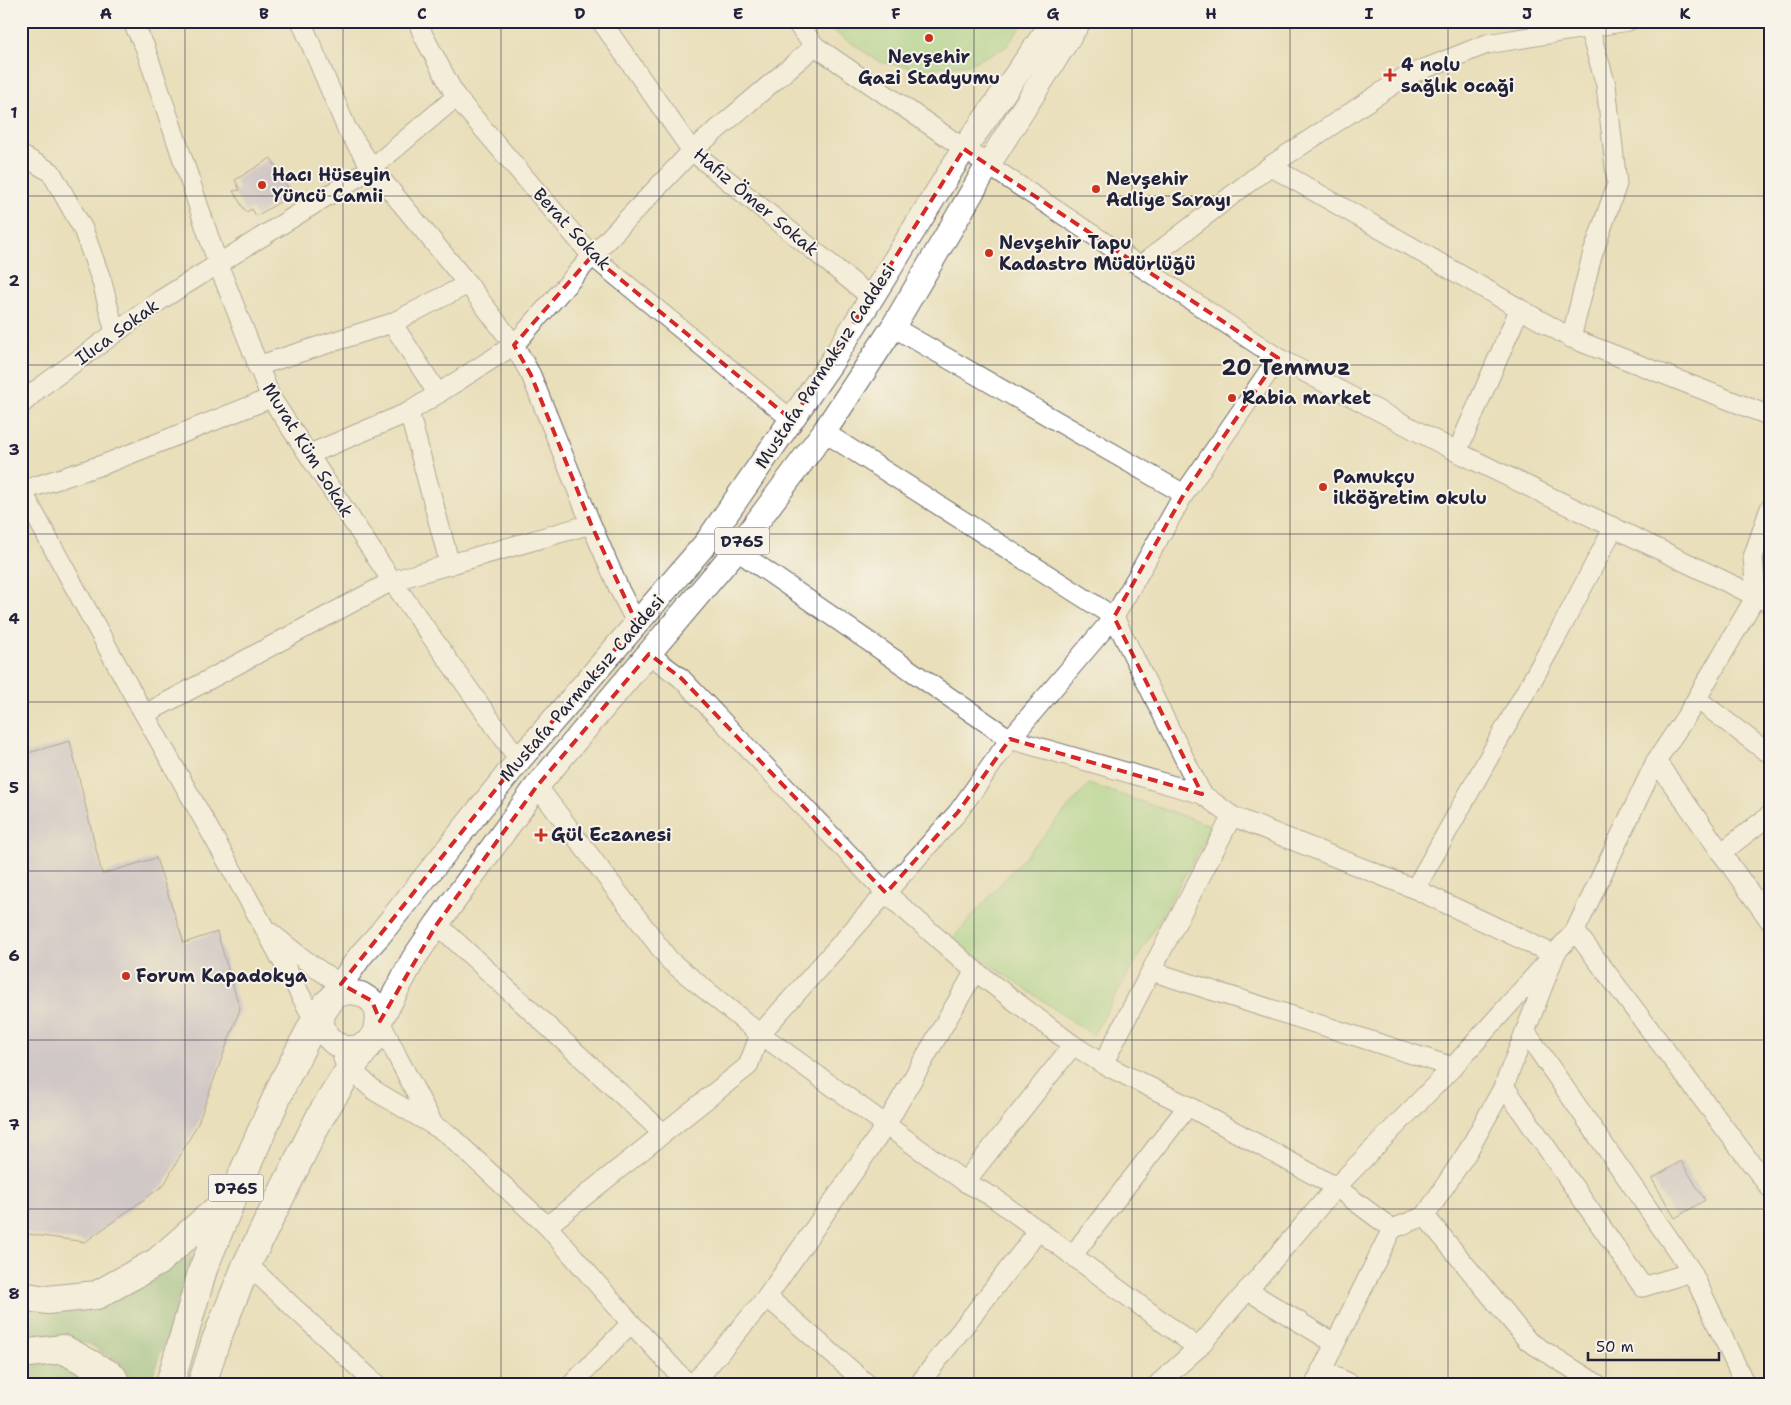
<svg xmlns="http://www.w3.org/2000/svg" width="1791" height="1405" viewBox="0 0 1791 1405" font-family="'Shantell Sans',sans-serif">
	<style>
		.green { fill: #9bd78b; stroke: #5e7c63 }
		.forest { fill: #7cb877; stroke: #4f6d59 }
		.building { fill: #b2abd8 }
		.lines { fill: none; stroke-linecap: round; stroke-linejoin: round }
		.minor-casing { stroke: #686467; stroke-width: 21 }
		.major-casing { stroke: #686467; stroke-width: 26 }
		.highway-casing { stroke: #686467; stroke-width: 30 }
		.minor { stroke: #fff; stroke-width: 19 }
		.major { stroke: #fff; stroke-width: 24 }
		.highway { stroke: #fff; stroke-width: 28 }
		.marked { fill: none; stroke: #d62828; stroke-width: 4; stroke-dasharray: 10 6; stroke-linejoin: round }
		.grid { fill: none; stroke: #22223b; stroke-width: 1; stroke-opacity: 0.55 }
		.poi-dot { fill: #c8321e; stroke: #f7f3e8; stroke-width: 2 }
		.labels { text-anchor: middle; stroke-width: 4; stroke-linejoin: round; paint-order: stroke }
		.shield { fill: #f7f3e8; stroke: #62616f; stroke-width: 1 }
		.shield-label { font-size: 16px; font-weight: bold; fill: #22223b }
		.poi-label { font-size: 18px; font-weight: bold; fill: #22223b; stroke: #f7f3e8; text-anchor: start }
		.street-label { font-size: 18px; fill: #22223b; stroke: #f7f3e8 }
		.district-label { font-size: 22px; font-weight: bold; fill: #22223b; stroke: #f7f3e8 }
		.neatline { fill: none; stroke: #22223b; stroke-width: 2 }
		.grid-label { font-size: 16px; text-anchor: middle; font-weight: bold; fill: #22223b }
	</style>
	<rect width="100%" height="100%" fill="#f7f3e8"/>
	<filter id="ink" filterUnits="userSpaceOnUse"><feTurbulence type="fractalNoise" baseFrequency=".02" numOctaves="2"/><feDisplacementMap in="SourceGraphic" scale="10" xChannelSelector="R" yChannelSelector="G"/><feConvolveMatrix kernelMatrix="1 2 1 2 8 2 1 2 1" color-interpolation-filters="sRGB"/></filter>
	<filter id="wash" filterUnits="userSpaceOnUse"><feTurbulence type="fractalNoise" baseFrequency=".0096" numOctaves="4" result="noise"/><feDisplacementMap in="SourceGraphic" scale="20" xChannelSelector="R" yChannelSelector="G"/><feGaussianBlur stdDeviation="1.12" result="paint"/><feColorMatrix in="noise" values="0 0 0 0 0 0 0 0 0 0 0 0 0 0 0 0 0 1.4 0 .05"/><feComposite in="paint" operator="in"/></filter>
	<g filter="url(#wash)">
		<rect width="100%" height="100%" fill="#e9dfba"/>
		<g class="green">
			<path d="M825,21h200l-19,26 -36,17 -49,5 -41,-7 -48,-32z"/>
			<path d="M1089,784l124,42 -120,209 -141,-96z"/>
		</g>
		<g class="forest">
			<path d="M193,1256l-43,128h-15l-17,-23 -29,-17 -28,-8 -40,8v-40l97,-10z"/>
			<path d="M61,1358l43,26h-83v-15l14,-10z"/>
		</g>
		<g id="blocks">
			<g class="building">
				<path d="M271,158l21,37 -36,21 -4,-7 -6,3 -13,-21 7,-1 -5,-10z"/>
				<path d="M70,741l32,133 54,-16 28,85 33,-11 23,77 -42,114 -34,62 -79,57 -64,-9v-478z"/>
				<path d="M1681,1161l24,39 -30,18 -23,-39z"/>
			</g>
		</g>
	</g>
	<g filter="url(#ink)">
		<use href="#blocks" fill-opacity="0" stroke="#686467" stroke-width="1"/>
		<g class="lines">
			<g class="minor-casing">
				<g id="minor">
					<path d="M132,21l13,26 73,217 53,134 121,183 127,179"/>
					<path d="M301,21l46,108 25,39 96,116 46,61 17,30 60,149 29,67 17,33"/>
					<path d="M418,21l5,14 33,62 136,159 200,164"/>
					<path d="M601,21l91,130 180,147"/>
					<path d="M795,21l20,25 173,119 290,193 179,94 313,151"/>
					<path d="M21,155l30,17 32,57 19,53 13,51"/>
					<path d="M1270,166l301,172 199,78"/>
					<path d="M1140,266l130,-100 136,-90 81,-32 141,-23"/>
					<path d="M392,323l46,71"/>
					<path d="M893,327l291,167"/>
					<path d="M1571,338l21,-82 25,-72 -11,-99 -17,-57 -1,-7"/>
					<path d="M257,366l135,-43 76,-39"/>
					<path d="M21,405l17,-16 124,-90 210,-131 84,-71"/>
					<path d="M409,412l41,153"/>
					<path d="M824,432l290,185 88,177"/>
					<path d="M1457,452l62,-142"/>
					<path d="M310,454l99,-42 105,-67 78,-89 100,-105 123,-105"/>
					<path d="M21,489l112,205 131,233 44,82 14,20"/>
					<path d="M21,491l84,-27 166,-66"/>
					<path d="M736,550l274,189 192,55 30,22 183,73"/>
					<path d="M649,654l32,24 205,215 89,78 98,74 30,19 85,42 148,81 56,42 33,-13 103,125 69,43"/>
					<path d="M1697,699l67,51 6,3"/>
					<path d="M145,714l247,-133 199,-57"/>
					<path d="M1656,761l114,160"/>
					<path d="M537,786l133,175 90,73 205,148 28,15 205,151"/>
					<path d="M1721,853l49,-38"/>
					<path d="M437,924l225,208"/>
					<path d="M1575,931l195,257"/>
					<path d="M271,933c26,21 51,42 82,57"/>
					<path d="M1151,971l81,-155"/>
					<path d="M378,1013l2,8 18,37 35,66"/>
					<path d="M1525,1031l167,241 53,112"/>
					<path d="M343,1059l7,10 25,22 73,43 99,92 84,97 57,61"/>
					<path d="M1103,1064l48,-93 302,96"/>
					<path d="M1504,1086l139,201 49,-15"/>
					<path d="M965,1182l108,-137"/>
					<path d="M1425,1216l43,-65 36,-65 51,-131 -140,-66 143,-255 56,-107"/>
					<path d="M547,1226l201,-160 12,-32 198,-222 52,-73 104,-122 70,-123 94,-136"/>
					<path d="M1072,1256l116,-150"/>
					<path d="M247,1264l129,120"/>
					<path d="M1247,1290l87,53"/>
					<path d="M767,1297l100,87"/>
					<path d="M1321,1370l30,14"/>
					<path d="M572,1384l59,-61"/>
					<path d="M693,1384l74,-87 119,-172 89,-154"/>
					<path d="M919,1384l120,-154"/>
					<path d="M1158,1384l40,-36 138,-161 117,-120 122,-136 81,-170 33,-49 67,-116 -3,-39 17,-49"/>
					<path d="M1315,1384l77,-155"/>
				</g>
			</g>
			<g class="major-casing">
				<g id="major">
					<path d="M329,1001l32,-46 19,-21 139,-174 187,-217 125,-180 133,-214 90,-128"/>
					<path d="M374,1037l4,-25 -6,-11 -11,-7 -12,-2 -12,3 -9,8 -5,10 -1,11 4,11 8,8 10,5h11l10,-4 9,-7 6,-16 34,-63 23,-34 100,-138 199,-236 88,-118 69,-105 95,-162 91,-144"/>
				</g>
			</g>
			<g class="highway-casing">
				<g id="highway">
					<path d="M21,1296l26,4 50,-5 60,-33 71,-62"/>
					<path d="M21,1354l42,-5 49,27 4,8"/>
					<path d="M170,1384l33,-115 30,-73 51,-115 31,-60 13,-18"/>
					<path d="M202,1384l14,-44 31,-76 73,-147 30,-48 24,-32"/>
				</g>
			</g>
			<use href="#minor" class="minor"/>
			<use href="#major" class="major"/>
			<use href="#highway" class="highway"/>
		</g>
	</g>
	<path d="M0 0H1791V1405H0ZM964,149l314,209 -94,136 -70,123 88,177 -192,-55 -52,73 -72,81 -205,-215 -32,-24 -112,132 -100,138 -57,97 -8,-20 -31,-17 178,-224 118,-136 -46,-100 -60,-149 -17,-30 78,-89 200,164z" fill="#e9dfba" fill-opacity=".55" fill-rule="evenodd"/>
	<path class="marked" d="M964,149l314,209 -94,136 -70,123 88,177 -192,-55 -52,73 -72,81 -205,-215 -32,-24 -112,132 -100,138 -57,97 -8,-20 -31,-17 178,-224 118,-136 -46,-100 -60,-149 -17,-30 78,-89 200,164z"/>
	<path class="grid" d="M185,21v1363M343,21v1363M501,21v1363M659,21v1363M817,21v1363M974,21v1363M1132,21v1363M1290,21v1363M1448,21v1363M1606,21v1363M21,196h1749M21,365h1749M21,534h1749M21,702h1749M21,871h1749M21,1040h1749M21,1209h1749"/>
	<g class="poi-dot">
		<circle cx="929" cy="38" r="5"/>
		<path d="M1387.5 67.5h5v5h5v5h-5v5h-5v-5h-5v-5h5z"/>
		<circle cx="262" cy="185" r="5"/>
		<circle cx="1096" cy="189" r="5"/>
		<circle cx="989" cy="253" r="5"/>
		<circle cx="1232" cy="398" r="5"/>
		<circle cx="1323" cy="487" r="5"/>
		<path d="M538.5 827.5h5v5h5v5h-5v5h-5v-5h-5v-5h5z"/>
		<circle cx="126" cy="976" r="5"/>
	</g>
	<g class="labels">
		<g class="shield">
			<rect x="714.5" y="527.5" width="55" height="27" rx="4"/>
			<rect x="208.5" y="1174.5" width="55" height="27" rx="4"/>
		</g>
		<g class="shield-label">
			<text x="742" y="547">D765</text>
			<text x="236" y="1194">D765</text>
		</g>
		<g class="poi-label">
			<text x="929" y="63" text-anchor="middle">Nevşehir<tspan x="929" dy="21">Gazi Stadyumu</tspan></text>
			<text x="1401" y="71">4 nolu<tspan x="1401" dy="21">sağlık ocaği</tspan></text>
			<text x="272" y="181">Hacı Hüseyin<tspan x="272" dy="21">Yüncü Camii</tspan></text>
			<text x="1106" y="185">Nevşehir<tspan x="1106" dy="21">Adliye Sarayı</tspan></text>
			<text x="999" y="249">Nevşehir Tapu<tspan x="999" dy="21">Kadastro Müdürlüğü</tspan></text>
			<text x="1242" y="404">Rabia market</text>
			<text x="1333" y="483">Pamukçu<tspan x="1333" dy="21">ilköğretim okulu</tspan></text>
			<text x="551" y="841">Gül Eczanesi</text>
			<text x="136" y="982">Forum Kapadokya</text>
		</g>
		<g class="street-label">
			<text transform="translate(756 202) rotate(40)" y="6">Hafız Ömer Sokak</text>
			<text transform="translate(572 229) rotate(47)" y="6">Berat Sokak</text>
			<text transform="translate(117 332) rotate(-36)" y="6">Ilıca Sokak</text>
			<text transform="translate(825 366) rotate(-57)" y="6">Mustafa Parmaksız Caddesi</text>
			<text transform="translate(308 450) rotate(58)" y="6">Murat Küm Sokak</text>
			<text transform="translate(582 688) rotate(-49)" y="6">Mustafa Parmaksız Caddesi</text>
		</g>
		<g class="district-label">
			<text x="1286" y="375">20 Temmuz</text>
		</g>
	</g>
	<rect width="1791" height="1405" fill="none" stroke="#f7f3e8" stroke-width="55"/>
	<path d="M1588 1352v8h131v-8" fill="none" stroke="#22223b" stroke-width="2.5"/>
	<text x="1596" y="1352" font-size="15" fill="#22223b" stroke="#f7f3e8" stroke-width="4" paint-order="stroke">50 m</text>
	<rect x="28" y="28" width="1736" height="1350" class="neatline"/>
	<g class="grid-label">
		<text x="106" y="19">A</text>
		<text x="264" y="19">B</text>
		<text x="422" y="19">C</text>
		<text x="580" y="19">D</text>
		<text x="738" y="19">E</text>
		<text x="896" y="19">F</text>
		<text x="1053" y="19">G</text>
		<text x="1211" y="19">H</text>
		<text x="1369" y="19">I</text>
		<text x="1527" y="19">J</text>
		<text x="1685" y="19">K</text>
		<text x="14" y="118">1</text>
		<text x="14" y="286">2</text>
		<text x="14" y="455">3</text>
		<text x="14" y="624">4</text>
		<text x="14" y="793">5</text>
		<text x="14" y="961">6</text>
		<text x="14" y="1130">7</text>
		<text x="14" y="1299">8</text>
	</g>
</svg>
